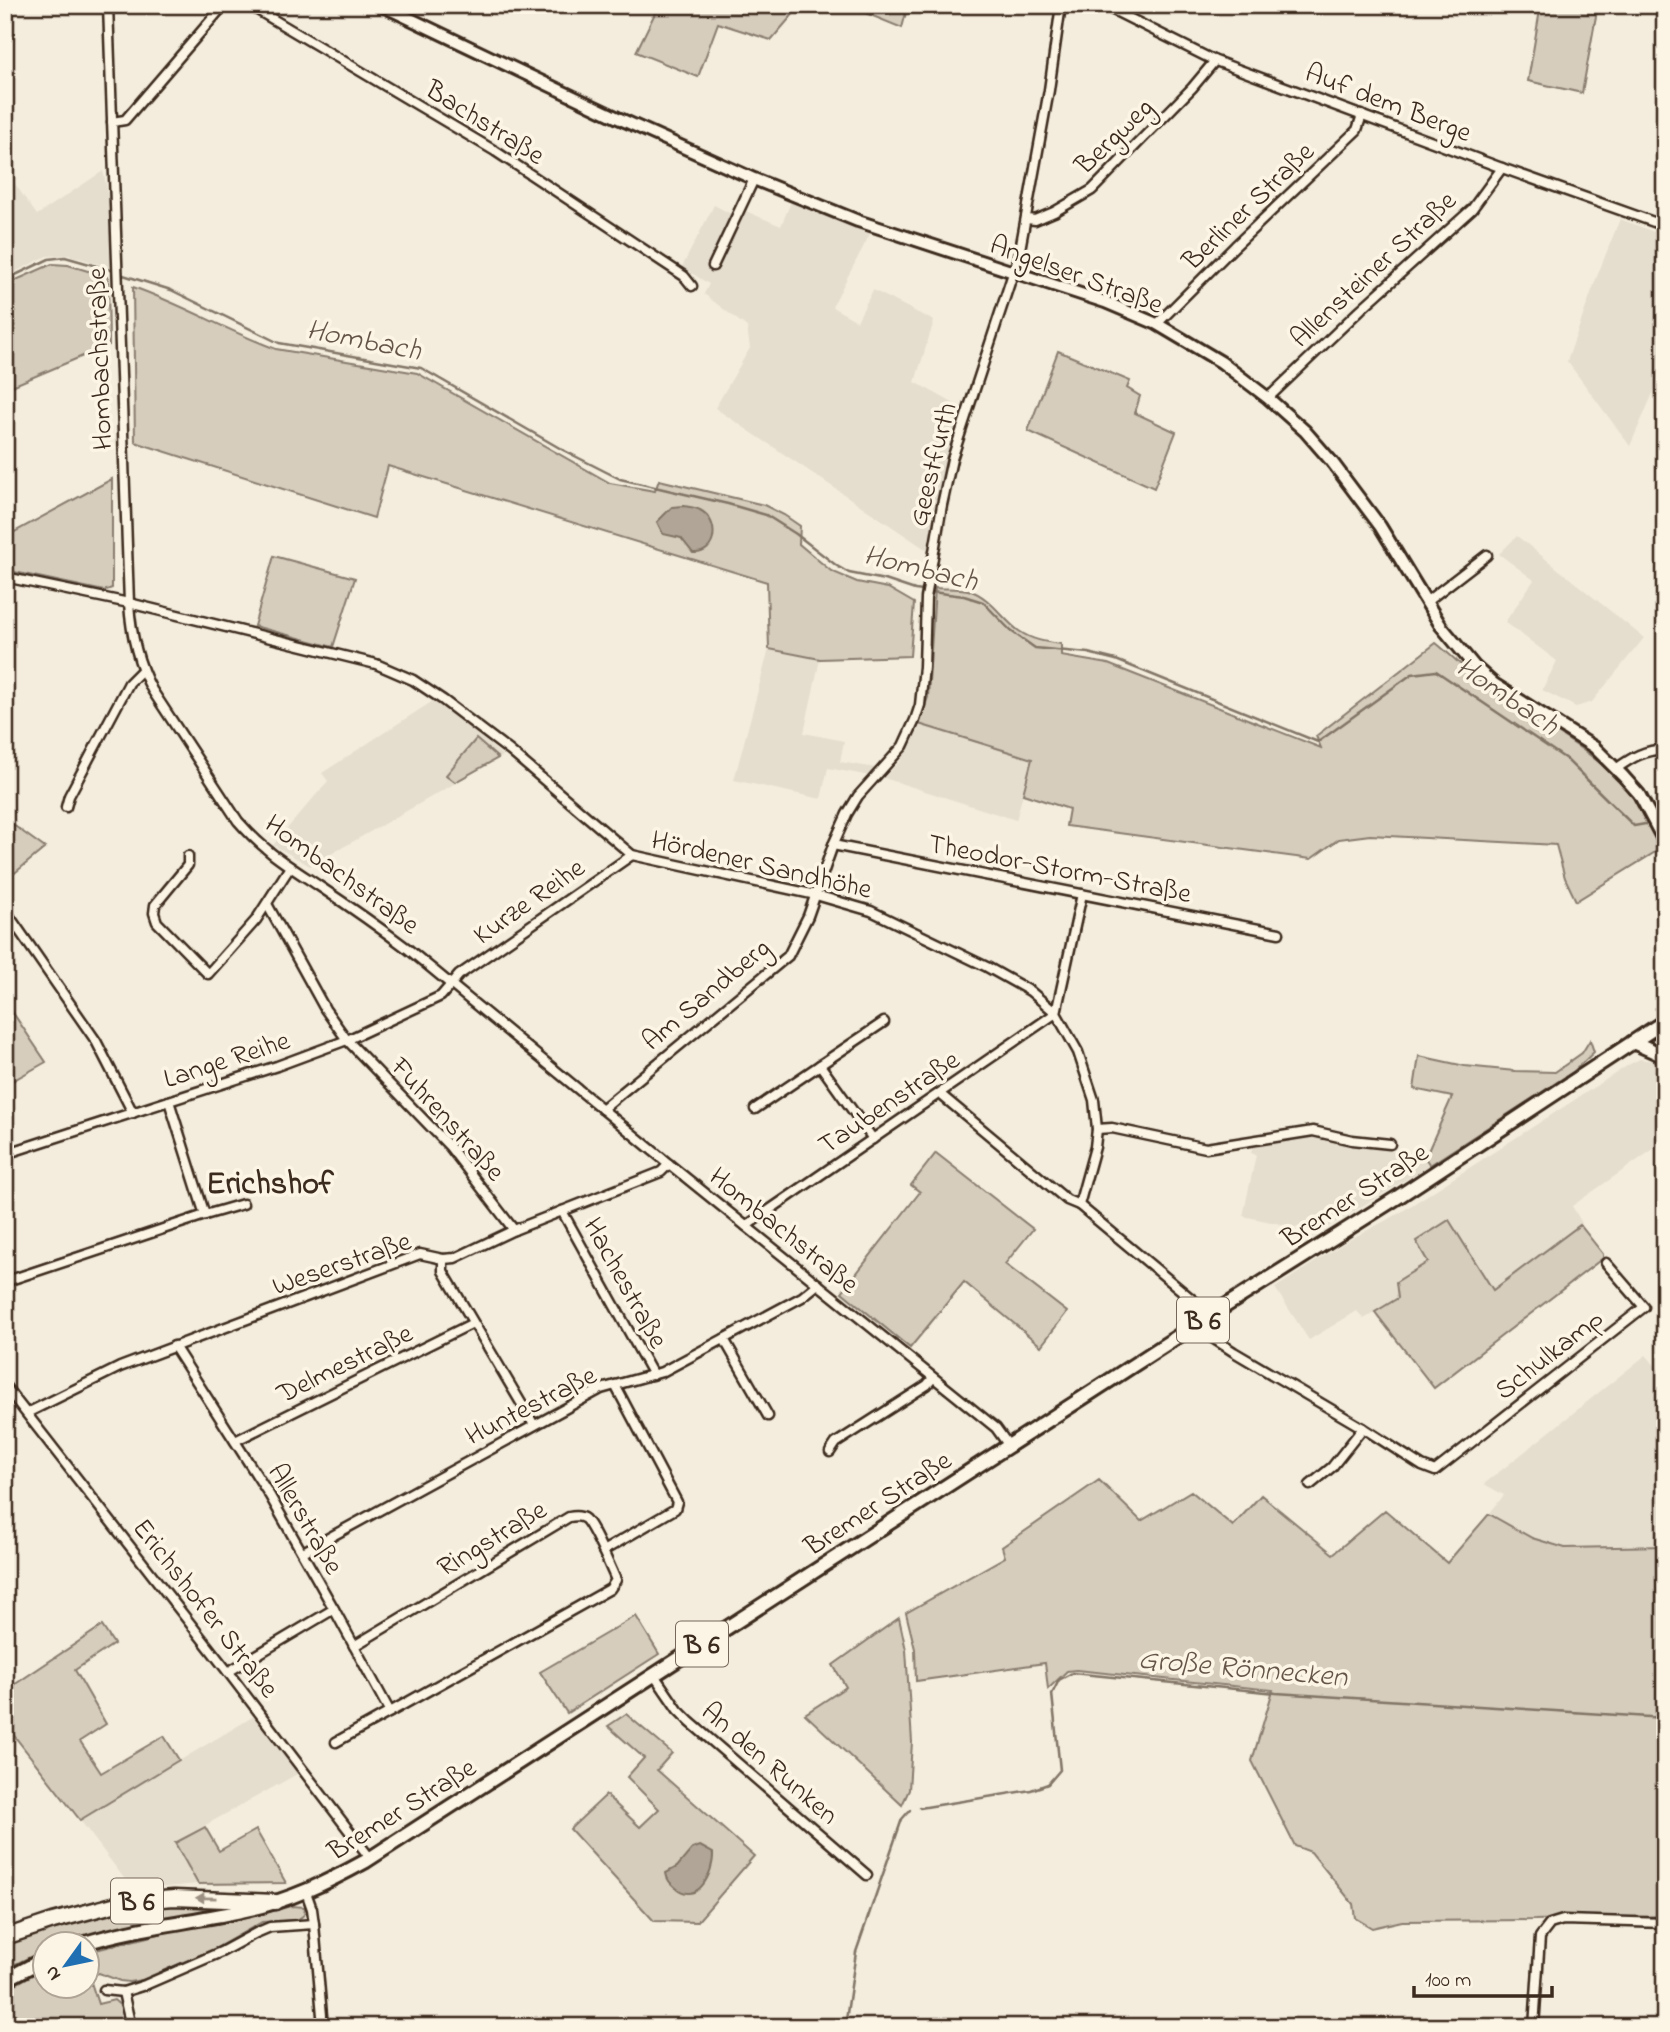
<svg xmlns="http://www.w3.org/2000/svg" width="1670" height="2032" viewBox="0 0 1670 2032" font-family="'Indie Flower',sans-serif">
	<style>
		.built { fill: #e5ddce }
		.green { fill: #d6cdbd; stroke: #887c6e; stroke-width: 2 }
		.water { fill: #b0a596; stroke: #817466; stroke-width: 2 }
		.lines { fill: none; stroke-linecap: round; stroke-linejoin: round }
		.stream { stroke: #817466; stroke-width: 2.5 }
		.street-casing { stroke: #3b2a1e; stroke-width: 13 }
		.secondary-casing { stroke: #3b2a1e; stroke-width: 16 }
		.primary-casing { stroke: #3b2a1e; stroke-width: 18 }
		.highway-casing { stroke: #3b2a1e; stroke-width: 19 }
		.street { stroke: #fcf5e5; stroke-width: 8 }
		.secondary { stroke: #fcf5e5; stroke-width: 10 }
		.primary { stroke: #fcf5e5; stroke-width: 12 }
		.highway { stroke: #fcf5e5; stroke-width: 14 }
		.oneway { fill: #9c9082 }
		.labels { text-anchor: middle; stroke-width: 7; stroke-linejoin: round; paint-order: stroke }
		.shield { fill: #fcf5e5; stroke: #75675a; stroke-width: 2 }
		.shield-label { font-size: 26px; font-weight: bold; fill: #3b2a1e }
		.street-label { font-size: 28px; fill: #3b2a1e; stroke: #fcf5e5 }
		.water-label { font-size: 30px; font-style: italic; fill: #645548; stroke: #fcf5e5 }
		.quarter-label { font-size: 32px; font-weight: bold; fill: #3b2a1e; stroke: #fcf5e5 }
	</style>
	<rect width="100%" height="100%" fill="#f4eddd"/>
	<filter id="ink" filterUnits="userSpaceOnUse"><feTurbulence type="fractalNoise" baseFrequency=".0143" numOctaves="2"/><feDisplacementMap in="SourceGraphic" scale="14" xChannelSelector="R" yChannelSelector="G"/><feConvolveMatrix kernelMatrix="1 2 1 2 8 2 1 2 1" color-interpolation-filters="sRGB"/></filter>
	<g filter="url(#ink)">
		<g class="built">
			<path d="M5,170l32,45 66,-44 6,27 3,70 -43,-13 -22,1 -42,21z"/>
			<path d="M791,202l79,32 -38,73 25,14 16,-31 61,31 -19,61 45,25h15l-18,58 -16,88 -17,-5 -209,-140 35,-60 -3,-21 -43,-33 5,-10 -27,-17 32,-62 23,12 4,-8 40,17z"/>
			<path d="M1620,219l45,17v130l-35,80 -63,-85 29,-82z"/>
			<path d="M1517,536l127,102 -52,64 -16,5 -34,-17 15,-29 -52,-39 29,-42 -35,-26z"/>
			<path d="M769,649l51,10 -16,74 40,8 -4,21 36,6 -6,8 -42,-8 -7,31 -87,-19z"/>
			<path d="M436,699l67,57 -193,110 -37,-21 55,-64 -6,-8z"/>
			<path d="M919,724l113,35 -16,61 -132,-42 17,-18 9,-14z"/>
			<path d="M1640,1059l19,3 6,5v74l-93,65 10,17 -89,68 -65,-29 -30,36 -34,21 -7,-8 -48,29 -34,-52 74,-48 49,-26 232,-150z"/>
			<path d="M1311,1134l114,24 5,7 -134,81 3,-18 -56,-12 13,-61 -5,-2 2,-7z"/>
			<path d="M1646,1355l19,22v169l-100,2 -33,-10 -43,-24 15,-19 -20,-11z"/>
			<path d="M256,1715l43,58 -124,69 23,42 -65,6 -53,-70z"/>
		</g>
		<g class="green">
			<path d="M659,5h142l-30,35 -53,-17 -20,54 -62,-25z"/>
			<path d="M846,5h62l-6,23z"/>
			<path d="M1530,5h68l-16,88 -54,-12 12,-71z"/>
			<path d="M52,264l16,1 40,12 1,68 -104,44v-104z"/>
			<path d="M133,287c49,17 94,44 143,62l141,24 193,110 45,8 4,-11 105,25 20,10 16,11 -1,18 32,27 26,11 31,6 26,15 -4,53 -90,3 -51,-10 -2,-67 -379,-116 -14,52 -239,-76z"/>
			<path d="M1058,351l72,30 -3,7 13,8 -5,17 41,19 -22,56 -126,-57z"/>
			<path d="M112,479v109l-8,3 -99,-21v-33z"/>
			<path d="M274,556l81,22 -22,69 -79,-21z"/>
			<path d="M935,588c10,1 23,0 33,2 22,6 34,29 51,41 13,9 26,11 42,13v12l47,8 213,84 -5,-12 120,-93c21,17 40,37 62,52 46,32 100,56 134,101 12,16 20,35 28,53l-84,52 -11,-23 -9,-33 -186,-10 -31,4 -28,20 -245,-33 3,-17 -46,-15 9,-35 -113,-35 9,-27z"/>
			<path d="M476,739l22,19 -43,24 -9,-7z"/>
			<path d="M5,819l40,29 -40,33z"/>
			<path d="M5,1001l41,61 -41,23z"/>
			<path d="M1590,1040l4,12 -20,19 -144,94 -5,-7 27,-61 -38,-8 5,-33 46,10 50,5 40,1 27,-19z"/>
			<path d="M936,1153l97,76 -28,35 62,48 -26,34 -77,-64 -54,66 -68,-56 78,-100 -9,-7z"/>
			<path d="M1449,1220l44,70 87,-65 23,29v4l-169,130 -59,-76 23,-14 -2,-16 32,-20 -12,-21z"/>
			<path d="M1099,1480l42,41 50,-30 42,35 28,-31 72,59 52,-44 62,53 42,-49 43,24 33,10 100,-2v370l-130,4 -133,1 -30,7 -17,-10 -2,-14 -42,-52 -16,-6 -43,-85 21,-71 -197,-20 -9,1 -19,18 -3,-26 -129,18 -1,-32 -9,-36 99,-56 -3,-10z"/>
			<path d="M636,1616l23,38 -92,59 -27,-41z"/>
			<path d="M899,1618l7,32 6,92 -3,48 -7,15 -97,-91 41,-27 -13,-22z"/>
			<path d="M102,1626l12,18 -39,26 31,54 -26,17 21,32 63,-37 15,24 -99,60 -75,-96v-33z"/>
			<path d="M626,1714l46,39 -15,17 97,86 -57,66 -43,-1 -84,-92 36,-34 34,32 19,-18 -32,-32 17,-19 -36,-32z"/>
			<path d="M205,1827l14,24 37,-21 30,53 -88,1 -23,-41z"/>
			<path d="M167,1903l69,2 -111,20 -67,19h-12l-1,6 -40,19v-27l104,-31z"/>
			<path d="M291,1906l14,1 -1,8 -7,5 -35,2 -46,26 -74,32 -13,2 -9,-1 -21,-8 -10,3 9,28 16,-4 8,7 4,20h-99l-22,-24v-12l3,-3 37,-20 1,18h42v-34l87,-22 63,-10z"/>
		</g>
		<g class="water">
			<path d="M684,506c5,1 12,1 16,4 20,10 18,45 -7,43l-12,-15 -18,-4 -6,-12 15,-15z"/>
			<path d="M700,1846l13,7c1,19 -15,53 -37,35 -6,-5 -9,-8 -10,-15l11,-6 15,-18z"/>
		</g>
		<g class="lines">
			<g class="stream">
				<path d="M120,274l51,16 108,53 142,25 142,82 57,29 108,25 38,11 30,19 41,32 12,7 36,7 30,10 49,6 19,6 28,29 24,17 53,5 28,7 202,82 94,-68 24,-3 130,88 68,67 17,-3"/>
				<path d="M5,280l44,-21 16,-2 49,14"/>
				<path d="M920,1808l111,-18 17,-6 12,-14 -8,-76 7,-14 13,-7 204,20 389,25"/>
				<path d="M845,2027l11,-75 46,-133 8,-9"/>
			</g>
			<g class="street-casing">
				<g id="street">
					<path d="M108,5l21,598c2,32 8,59 23,87l86,131c26,30 48,43 81,65 30,20 60,41 89,63l261,215 327,264 13,18"/>
					<path d="M249,5l246,146 189,125 8,10"/>
					<path d="M1103,5l110,55 289,108 163,58"/>
					<path d="M112,122l13,-2 99,-115"/>
					<path d="M1027,219l8,1 19,-8 38,-22 100,-102 21,-25v-3"/>
					<path d="M713,266l41,-87"/>
					<path d="M1157,324l78,-78 122,-116 5,-15"/>
					<path d="M1268,398l93,-89 111,-100 30,-41"/>
					<path d="M5,577l124,26 247,61 37,16 30,20 67,51 122,104 184,40 55,16 116,56 43,24 26,22 22,39 16,48 3,29 -2,18 -16,58 132,110"/>
					<path d="M1426,602l61,-47"/>
					<path d="M1616,769c16,-12 29,-19 49,-20"/>
					<path d="M66,807l3,-11 60,-113 13,-13"/>
					<path d="M833,845l446,88"/>
					<path d="M188,856v9l-33,40 -1,8 3,9 51,52 48,-54 34,-53"/>
					<path d="M267,904l58,105 22,31 103,107 64,83"/>
					<path d="M5,910l91,131 37,72"/>
					<path d="M940,1094l127,106 12,5"/>
					<path d="M169,1101l36,114 38,-11"/>
					<path d="M602,1109l186,-153 20,-40 25,-71 14,-31 11,-18 45,-50 12,-26 5,-15 4,-38 2,-69 16,-93 10,-46 67,-204 30,-165 12,-85"/>
					<path d="M755,1109l65,-44"/>
					<path d="M1097,1129l15,-1 94,20 107,-17 39,9 38,4"/>
					<path d="M873,1139l-53,-74 64,-43"/>
					<path d="M5,1154l272,-88 70,-26 94,-44 18,-21 173,-120"/>
					<path d="M562,1211l91,164"/>
					<path d="M746,1226l310,-213 26,-119"/>
					<path d="M443,1259v12l91,154"/>
					<path d="M10,1280l195,-65"/>
					<path d="M1201,1322l10,15 23,15 129,76 59,38 13,5 209,-164 -38,-44"/>
					<path d="M724,1339l44,77"/>
					<path d="M174,1346l96,150 64,113 -106,63"/>
					<path d="M5,1386l223,286 142,186"/>
					<path d="M27,1413l93,-46 300,-113 23,5 12,-1 59,-28 147,-58 8,-8"/>
					<path d="M235,1441l238,-118"/>
					<path d="M830,1452l6,-9 91,-58 6,-7"/>
					<path d="M1310,1485l22,-18 31,-39"/>
					<path d="M603,1551l72,-42 2,-7 -62,-117"/>
					<path d="M303,1552l298,-163 61,-17 140,-75 16,-13"/>
					<path d="M334,1609l56,103 -54,30"/>
					<path d="M354,1646l215,-129c5,-1 11,-2 16,2 9,9 25,48 31,61l-6,9 -220,123"/>
					<path d="M654,1675l24,35 12,12 177,153"/>
					<path d="M306,1892l6,17 2,15 9,103"/>
					<path d="M104,1990l19,2 22,-7 76,-33 35,-19 14,-6 44,-3"/>
					<path d="M123,1992l8,35"/>
					<path d="M1534,2027l6,-90 10,-13 13,-4 102,3"/>
				</g>
			</g>
			<g class="secondary-casing">
				<path id="secondary" d="M381,5l237,113 136,61 104,42 247,81 52,22 64,38 47,36 37,33 27,31 48,64 61,100 34,41 19,17 100,63 29,29 16,18 26,49"/>
			</g>
			<g class="primary-casing">
				<g id="primary">
					<path d="M1633,1042l27,12 5,4"/>
					<path d="M82,1944c54,-17 110,-22 164,-34 45,-10 80,-27 120,-49l845,-546 187,-118 267,-176"/>
					<path d="M5,1980l41,-22"/>
				</g>
			</g>
			<g class="highway-casing">
				<g id="highway">
					<path d="M5,1937l48,-16 64,-17 32,-4 25,-2 101,4"/>
					<path d="M5,2022l5,5"/>
				</g>
			</g>
			<use href="#street" class="street"/>
			<use href="#secondary" class="secondary"/>
			<use href="#primary" class="primary"/>
			<use href="#highway" class="highway"/>
		</g>
		<defs><path id="oneway-solid" d="M-6-.8H1V-3.2L6.5 0L1 3.2V.8H-6Z" transform="scale(1.75)"/></defs>
		<use class="oneway" href="#oneway-solid" transform="translate(206 1898) rotate(-179)"/>
	</g>
	<g class="labels">
		<g class="shield">
			<rect x="1177" y="1297.5" width="52" height="45" rx="5"/>
			<rect x="676" y="1621.5" width="52" height="45" rx="5"/>
			<rect x="111" y="1878.5" width="52" height="45" rx="5"/>
		</g>
		<g class="shield-label">
			<text x="1203" y="1329">B 6</text>
			<text x="702" y="1653">B 6</text>
			<text x="137" y="1910">B 6</text>
		</g>
		<g class="street-label">
			<text transform="translate(1389 101) rotate(21)" y="10">Auf dem Berge</text>
			<text transform="translate(486 121) rotate(32)" y="10">Bachstraße</text>
			<text transform="translate(1113 135) rotate(-44)" y="10">Bergweg</text>
			<text transform="translate(1247 205) rotate(-44)" y="10">Berliner Straße</text>
			<text transform="translate(1372 268) rotate(-43)" y="10">Allensteiner Straße</text>
			<text transform="translate(1077 273) rotate(20)" y="10">Angelser Straße</text>
			<text transform="translate(98 359) rotate(-92)" y="10">Hombachstraße</text>
			<text transform="translate(931 464) rotate(-76)" y="10">Geestfurth</text>
			<text transform="translate(762 863) rotate(13)" y="10">Hördener Sandhöhe</text>
			<text transform="translate(1060 867) rotate(11)" y="10">Theodor-Storm-Straße</text>
			<text transform="translate(343 873) rotate(36)" y="10">Hombachstraße</text>
			<text transform="translate(528 900) rotate(-35)" y="10">Kurze Reihe</text>
			<text transform="translate(705 993) rotate(-40)" y="10">Am Sandberg</text>
			<text transform="translate(226 1058) rotate(-18)" y="10">Lange Reihe</text>
			<text transform="translate(888 1101) rotate(-34)" y="10">Taubenstraße</text>
			<text transform="translate(449 1118) rotate(48)" y="10">Fuhrenstraße</text>
			<text transform="translate(1354 1194) rotate(-33)" y="10">Bremer Straße</text>
			<text transform="translate(785 1229) rotate(39)" y="10">Hombachstraße</text>
			<text transform="translate(341 1262) rotate(-19)" y="10">Weserstraße</text>
			<text transform="translate(627 1282) rotate(61)" y="10">Hachestraße</text>
			<text transform="translate(1548 1353) rotate(-38)" y="10">Schulkamp</text>
			<text transform="translate(344 1362) rotate(-26)" y="10">Delmestraße</text>
			<text transform="translate(530 1404) rotate(-27)" y="10">Huntestraße</text>
			<text transform="translate(877 1502) rotate(-33)" y="10">Bremer Straße</text>
			<text transform="translate(307 1518) rotate(60)" y="10">Allerstraße</text>
			<text transform="translate(491 1537) rotate(-31)" y="10">Ringstraße</text>
			<text transform="translate(207 1607) rotate(52)" y="10">Erichshofer Straße</text>
			<text transform="translate(771 1762) rotate(41)" y="10">An den Runken</text>
			<text transform="translate(401 1808) rotate(-32)" y="10">Bremer Straße</text>
		</g>
		<g class="water-label">
			<text transform="translate(364 339) rotate(11)" y="10">Hombach</text>
			<text transform="translate(921 567) rotate(14)" y="10">Hombach</text>
			<text transform="translate(1508 695) rotate(34)" y="10">Hombach</text>
			<text transform="translate(1243 1667) rotate(5)" y="10">Große Rönnecken</text>
		</g>
		<g class="quarter-label">
			<text x="270" y="1193">Erichshof</text>
		</g>
	</g>
	<rect width="1670" height="2032" fill="none" stroke="#fcf5e5" stroke-width="28"/>
	<rect x="14" y="14" width="1642" height="2004" fill="none" stroke="#3b2a1e" stroke-width="2.5" filter="url(#ink)"/>
	<g transform="translate(66 1965) rotate(237)"><circle r="33" fill="#fcf5e5" stroke="#afa495" stroke-width="2"/>
	<path d="M0-5L12 26L0 18L-12 26Z" fill="#1f6fb2"/>
	<text y="-10" font-size="19" font-weight="bold" text-anchor="middle" fill="#3b2a1e">N</text>
	</g>
	<path d="M1414 1986v10h138v-10" fill="none" stroke="#3b2a1e" stroke-width="3.5"/>
	<text x="1425" y="1986" font-size="21" fill="#3b2a1e" stroke="#fcf5e5" stroke-width="5" paint-order="stroke">100 m</text>
</svg>
